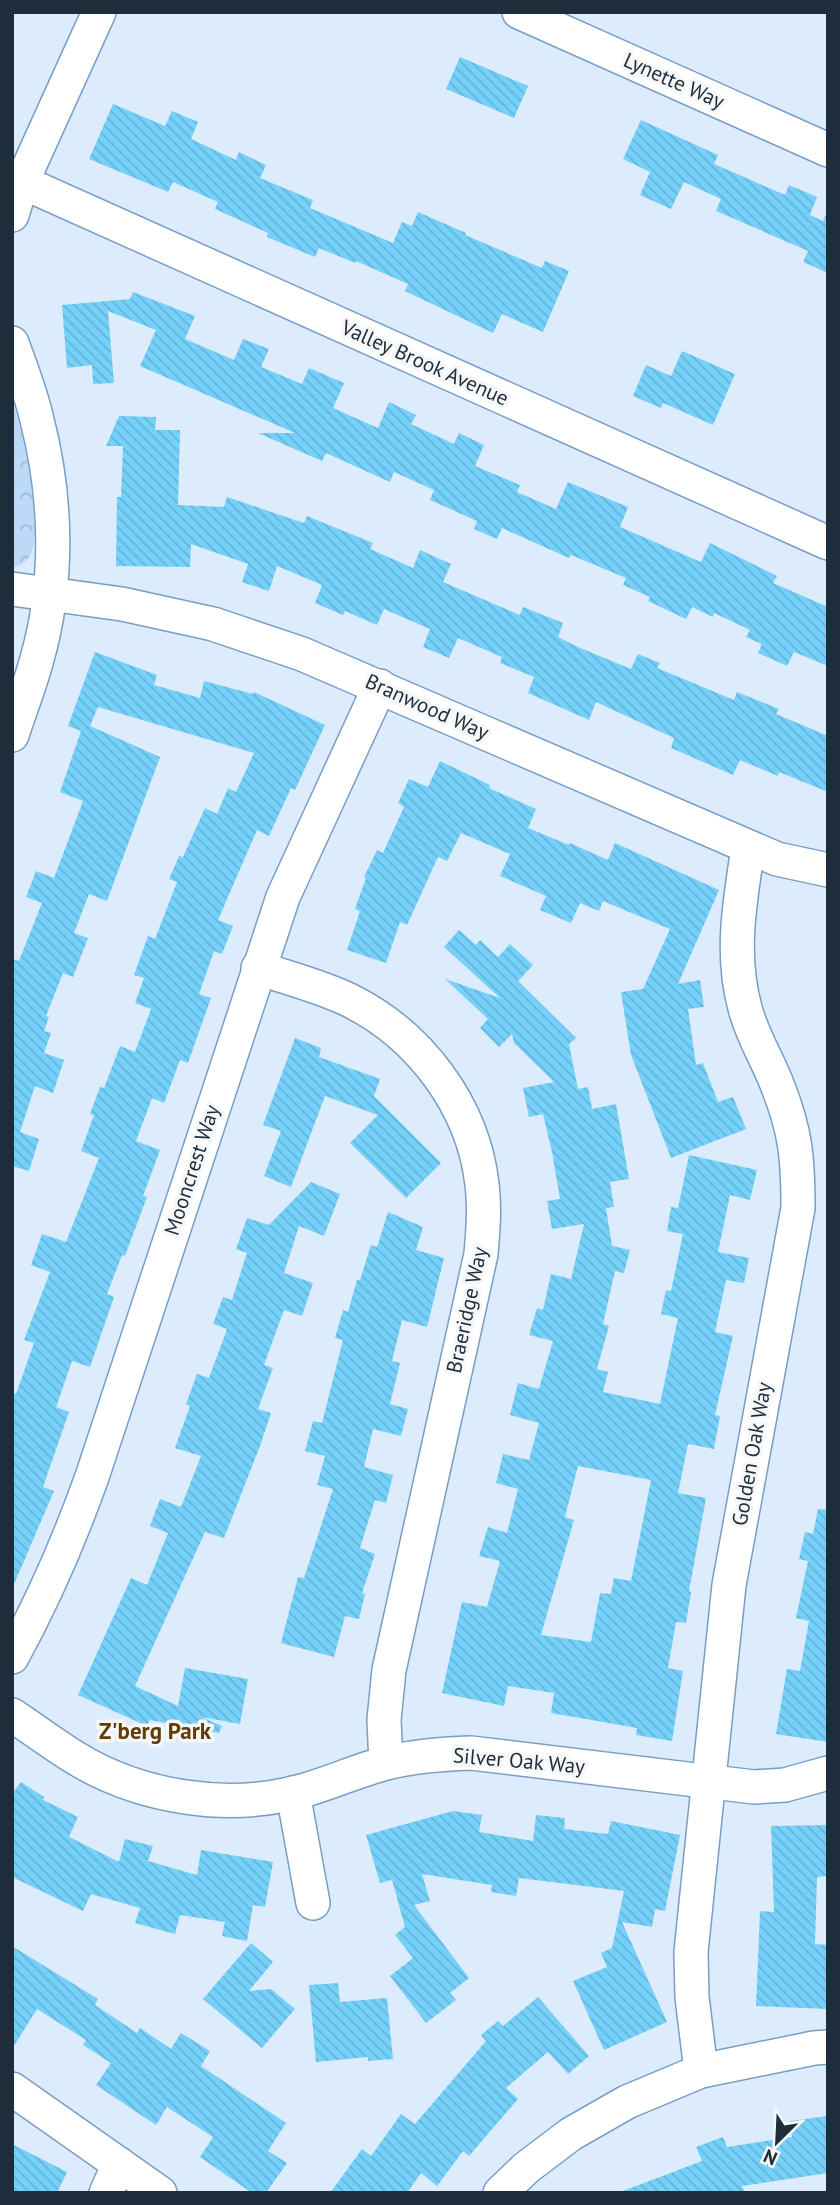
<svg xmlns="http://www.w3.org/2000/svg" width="840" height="2205" viewBox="0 0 840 2205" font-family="'PT Sans',sans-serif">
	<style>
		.forest { fill: url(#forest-crowns) }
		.building { fill: url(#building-back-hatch); fill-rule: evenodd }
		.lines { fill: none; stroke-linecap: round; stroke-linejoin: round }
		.minor-casing { stroke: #789ec5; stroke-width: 36 }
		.minor { stroke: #fff; stroke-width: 33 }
		.labels { text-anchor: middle; stroke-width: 7; stroke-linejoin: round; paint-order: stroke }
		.street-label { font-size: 21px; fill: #1d2d3c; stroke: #f7f7f7 }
		.neighbourhood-label { font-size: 23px; font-weight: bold; fill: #603c09; stroke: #f7f7f7 }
	</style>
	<defs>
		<pattern id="forest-crowns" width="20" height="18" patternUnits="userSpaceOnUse" patternTransform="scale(1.75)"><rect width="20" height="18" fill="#bcd9f7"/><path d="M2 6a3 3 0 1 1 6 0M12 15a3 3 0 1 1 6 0" fill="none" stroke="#a1bbd5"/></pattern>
		<pattern id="building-back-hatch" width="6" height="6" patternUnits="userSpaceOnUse" patternTransform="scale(1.75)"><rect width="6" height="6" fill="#75d1fa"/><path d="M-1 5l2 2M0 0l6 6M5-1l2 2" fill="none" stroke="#65b4d7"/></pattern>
	</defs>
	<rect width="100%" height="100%" fill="#dcecfd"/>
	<path class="forest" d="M12,400c11,31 30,121 20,151 -3,10 -11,14 -20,17z"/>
	<g class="building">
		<path d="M460,57l68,29 -14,32 -68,-29z"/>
		<path d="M113,104l52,22 7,-15 26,11 -7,17 45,21 3,-8 27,13 -6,13 53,22 -3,8 83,35 9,-21 10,4 6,-14 48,21 -1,2 77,33 3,-7 24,10 -26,61 -41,-18 -9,19 -88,-42 3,-7 -52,-23 -1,2 -36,-15 -4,9 -48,-20 1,-4 -53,-24 3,-7 -45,-20 -5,10 -79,-33z"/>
		<path d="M641,120l77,35 -4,9 71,31 4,-10 28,12 -7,18 13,6 5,-11v63l-25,-11 5,-11 -92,-40 5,-12 -37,-17 -13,27 -31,-14 10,-23 -27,-13z"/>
		<path d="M133,292l62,24 -10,23 49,21 9,-21 26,10 -8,18 41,17 7,-16 35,15 -11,25 45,20 11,-26 27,13 -5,9 43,20 5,-11 25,12 -9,21 45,19 -3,7 39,17 12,-27 60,25 -8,20 81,35 9,-19 67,33 -4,7 55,24v59l-34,-14 -7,14 -29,-13 4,-9 -16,-7 4,-7 -36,-17 -1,4 -21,-10 -6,12 -38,-18 2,-4 -27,-12 3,-7 -55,-23 -2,3 -67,-30 -5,11 -23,-10 3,-8 -47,-21 4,-10 -40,-18 -4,10 -64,-29 -4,8 -64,-28h37l-155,-67 16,-36 -48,-19 6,72 -21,1 -1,-19 -25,3 -5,-63 68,-6z"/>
		<path d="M682,351l53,23 -22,51 -50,-22 -2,5 -28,-12 13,-31 25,11z"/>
		<path d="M119,416l37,1 -1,13h25l-2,75 46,2 3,-10 77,26 3,-7 66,27 -3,6 43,19 7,-18 31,14 -8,18 77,33 3,-8 40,16 -5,14 20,10 53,22 7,-15 22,9 -3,5 77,32 3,-8 42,17 -3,5 52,22v56l-49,-20 -1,4 -38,-16 -7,15 -62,-27 3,-10 -78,-36 -7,18 -61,-27 6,-16 -34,-14 2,-6 -44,-19 -9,20 -26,-11 7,-18 -46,-20 -7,16 -32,-14 -2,4 -28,-12 7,-18 -45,-19 -8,25 -27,-9 6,-18 -57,-20 -1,23 -74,-1 1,-69h4l2,-51h-17z"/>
		<path d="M95,652l62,23 -3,10 46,13 4,-17 49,13 1,-2 71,33 -30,65 -4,-2 -22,48 -12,-6 -39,90 15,6 -11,28 -8,-3 -15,43 12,4 -23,65 -8,-3 -16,43 -12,-5 -16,43 24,9 -17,46 4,1 -22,59 -3,-1 -15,39 7,3 -24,70 -18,-6 -16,46 13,5 -26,75 11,4 -42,98v-197l4,2 18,-51 -10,-3 26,-68 -19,-7 11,-31 24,8 33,-84 -18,-7 13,-36 -4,-1 10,-27 4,1 16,-42 15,6 16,-43 -16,-6 9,-25 -10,-3 14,-39 7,3 22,-57 -8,-3 10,-23 4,1 22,-49 12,6 11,-26 8,4 18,-39 -156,-46 -8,19 70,31 -53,144 -18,-7 -15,39 14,5 -15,39 -10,-4 -17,43 3,1 -5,14 7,2 -7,20 20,7 -11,33 -18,-7 -15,46 19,7 -10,32 -17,-5v-207l7,2 23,-58 -16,-6 10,-26 18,7 29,-77 -23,-9 21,-61 -13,-5z"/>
		<path d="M440,761l50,24 -1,3 47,21 -8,19 41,17 1,-2 38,17 7,-17 104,47 -41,94 22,-4 4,27 -16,2 8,56 7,-2 15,39 15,-5 13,32 -75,29 -40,-103 -10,-63 22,-3 27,-60 -67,-28 -4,10 -19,-8 -9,20 -31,-13 6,-14 -46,-20 10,-22 -49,-21 -14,28 -9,-4 -31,68 -7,-3 -14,41 -39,-13 13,-39 -5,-2 11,-31 -2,-1 13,-27 6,3 21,-46 -6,-4 11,-24 19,8z"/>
		<path d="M459,930l17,15 4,-5 18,17 12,-13 23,21 -15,16 58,57 -7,6 9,45 10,-2 4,22 24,-5 13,75 -19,3 4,25 -8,1 6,38 18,4 -6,23 -9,-2 -12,53 6,2 -12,43 11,3 -5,20 57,12 18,-86 -17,-4 5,-24 5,1 12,-57 -16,-3 4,-24 7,1 11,-53 68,15 -7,30 -20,-5 -12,57 31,6 -5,25 -18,-3 -11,52 18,4 -18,79 5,1 -6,33 -26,-5 -10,49 28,5 -17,93 2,1 -5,31 -10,-1 -8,46 15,3 -11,70 -36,-6 1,-7 -86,-15 3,-20 -46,-7 -4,20 -62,-13 20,-91 25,5 13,-46 -21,-5 9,-29 19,6 11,-44 -22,-6 7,-29 26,6 10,-37 -29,-8 8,-32 21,6 14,-48 -24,-6 8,-27 6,2 8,-36 20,5 13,-55 -32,5 -5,-28 13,-2 -8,-47 -9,-38 -14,3 -6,-29 31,-6 -40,-39 -2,-9 -13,13 -19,-19 8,-9 -43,-40 55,19 -56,-51zM578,1466l73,14 -20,101 -17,-3 -3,16 -11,-1 -9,49 -50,-7 33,-115 -9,-3z"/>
		<path d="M295,1038l26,10 -2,9 61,22 -6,17 67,67 -35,35 -56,-55 28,-28 -53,-19 -34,91 -27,-11 17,-45 -18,-6z"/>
		<path d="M311,1182l29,12 -16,42 -25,-10 -15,47 29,10 -11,33 -18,-6 -20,55 9,3 -15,41 13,4 -11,33 -36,92 -19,-6 -70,154 43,20 7,-38 63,11 -8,45 -39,-7 21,9 -3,7 -69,-13 -3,6 -69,-31 53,-117 16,7 21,-52 -18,-7 10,-27 21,8 20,-51 -26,-8 15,-42 -4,-2 11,-30 12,4 18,-49 -14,-5 10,-27 9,3 15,-47 -11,-4 11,-31 22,7z"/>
		<path d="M388,1212l35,15 -7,23 28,8 -17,69 -25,-7 -10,41 8,2 -10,41 18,5 -7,27 -28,-7 -9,38 29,8 -7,28 -11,-3 -15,48 15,6 -13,39 3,1 -6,25 -14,-3 -11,41 -53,-14 17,-66 6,1 29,-89 -16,-4 8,-29 -20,-5 8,-30 9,2 21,-83 -8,-2 8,-28 5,2 9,-32h3l11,-35 6,2z"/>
		<path d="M818,1509l10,1v232l-52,-8 11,-65 13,2 9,-50 -13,-3 12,-57 -9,-2 6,-27 8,2z"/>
		<path d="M21,1782l23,15 -1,3 35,17 -9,20 50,25 6,-23 28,7 -5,15 49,14 4,-25 72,12 -8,45 -12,-2 -6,36 -25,-5 3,-14 -45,-7 -5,19 -40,-11 5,-15 -49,-14 -8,17 -71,-34v-83z"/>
		<path d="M453,1811l29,4 -3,17 54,9 3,-26 29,3 -1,11 44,5 3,-13 69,14 -15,76 -10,-2 -3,18 -30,-5 45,100 -63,28 -31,-69 34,-14 -6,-14 11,-5 12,-57 -105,-13 -3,18 -25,-4 1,-7 -70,-11 8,27 -16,4 55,73 -19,15 6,7 -30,23 -36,-47 23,-18 -18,-23 10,-8 -13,-47 -12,3 -14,-48z"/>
		<path d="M828,1825v51l-11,1 -2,67 13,1v64l-72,-3 4,-95 14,1 -3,-86z"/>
		<path d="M251,1943l22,19 -24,29 22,-2 24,20 -33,39 -59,-49z"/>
		<path d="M12,1946l86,53 -3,6 42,28 3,-5 31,21 10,-16 29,18 -9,15 85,57 -18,28 19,12 -21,30h-14l-52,-36 13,-20 -46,-30 -11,18 -60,-40 15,-22 -28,-18 3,-5 -49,-31 -25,40z"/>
		<path d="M338,1983l2,19 47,-4 6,61 -25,2v-4l-52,5 -7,-77z"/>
		<path d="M538,1997l51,59 -21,18 -20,-22 -42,36 12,11 -49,57 -6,-5 -26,35 -16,-13 -14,20h-77l32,-44 9,7 30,-42 14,10 71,-83 -5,-6 17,-14 5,5z"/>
		<path d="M828,2116v57l-86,13 3,7h-122v-2l79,-30 -6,-14 27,-10 4,10 65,-10 -2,-16z"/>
		<path d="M12,2144l55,28 -10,21h-45z"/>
	</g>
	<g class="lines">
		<g class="minor-casing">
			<g id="minor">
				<path d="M519,12l309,138"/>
				<path d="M22,182l806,361"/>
				<path d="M12,215l10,-33 77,-170"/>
				<path d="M12,343c9,25 19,50 25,77 20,78 22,161 0,239 -7,26 -17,51 -25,76"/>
				<path d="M12,589l110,15 91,20 89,30 475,205 51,11"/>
				<path d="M258,968c30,10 62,18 91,32 71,35 124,106 133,184 3,23 1,47 -1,70l-92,416 -5,50 2,43"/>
				<path d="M12,1657c33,-60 58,-118 81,-183l190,-577 97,-211"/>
				<path d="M12,1715c21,14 41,29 62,42 66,41 156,55 231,33 28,-8 54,-20 81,-27 28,-7 56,-9 85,-10l283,34 31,-2 43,-12"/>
				<path d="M293,1793l20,110"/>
				<path d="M701,2071l-9,-74 -1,-45 38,-367 69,-377c0,-48 -2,-76 -20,-121 -10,-27 -26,-51 -33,-79 -15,-54 -5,-107 3,-160"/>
				<path d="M12,2089l148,104"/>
				<path d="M106,2193l13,-29"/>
				<path d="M500,2193l26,-25 45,-34 56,-32 74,-31 113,-23 14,-1"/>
			</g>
		</g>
		<use href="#minor" class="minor"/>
	</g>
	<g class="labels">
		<g class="street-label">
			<text transform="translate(674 81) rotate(24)" y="7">Lynette Way</text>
			<text transform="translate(425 363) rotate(24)" y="7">Valley Brook Avenue</text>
			<text transform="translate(427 707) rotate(24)" y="7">Branwood Way</text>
			<text transform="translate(192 1170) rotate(-72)" y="7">Mooncrest Way</text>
			<text transform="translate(467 1310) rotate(-78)" y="7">Braeridge Way</text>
			<text transform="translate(752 1454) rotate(-80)" y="7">Golden Oak Way</text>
			<text transform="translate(519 1761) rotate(5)" y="7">Silver Oak Way</text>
		</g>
		<g class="neighbourhood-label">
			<text x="155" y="1739">Z'berg Park</text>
		</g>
	</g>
	<rect width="840" height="2205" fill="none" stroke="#1d2d3c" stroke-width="28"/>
	<g transform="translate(777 2142) rotate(204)" stroke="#f7f7f7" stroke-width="5" paint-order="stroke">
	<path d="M0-5L12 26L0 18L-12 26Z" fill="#1d2d3c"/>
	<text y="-10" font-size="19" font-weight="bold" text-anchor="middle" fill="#1d2d3c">N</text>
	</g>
</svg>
